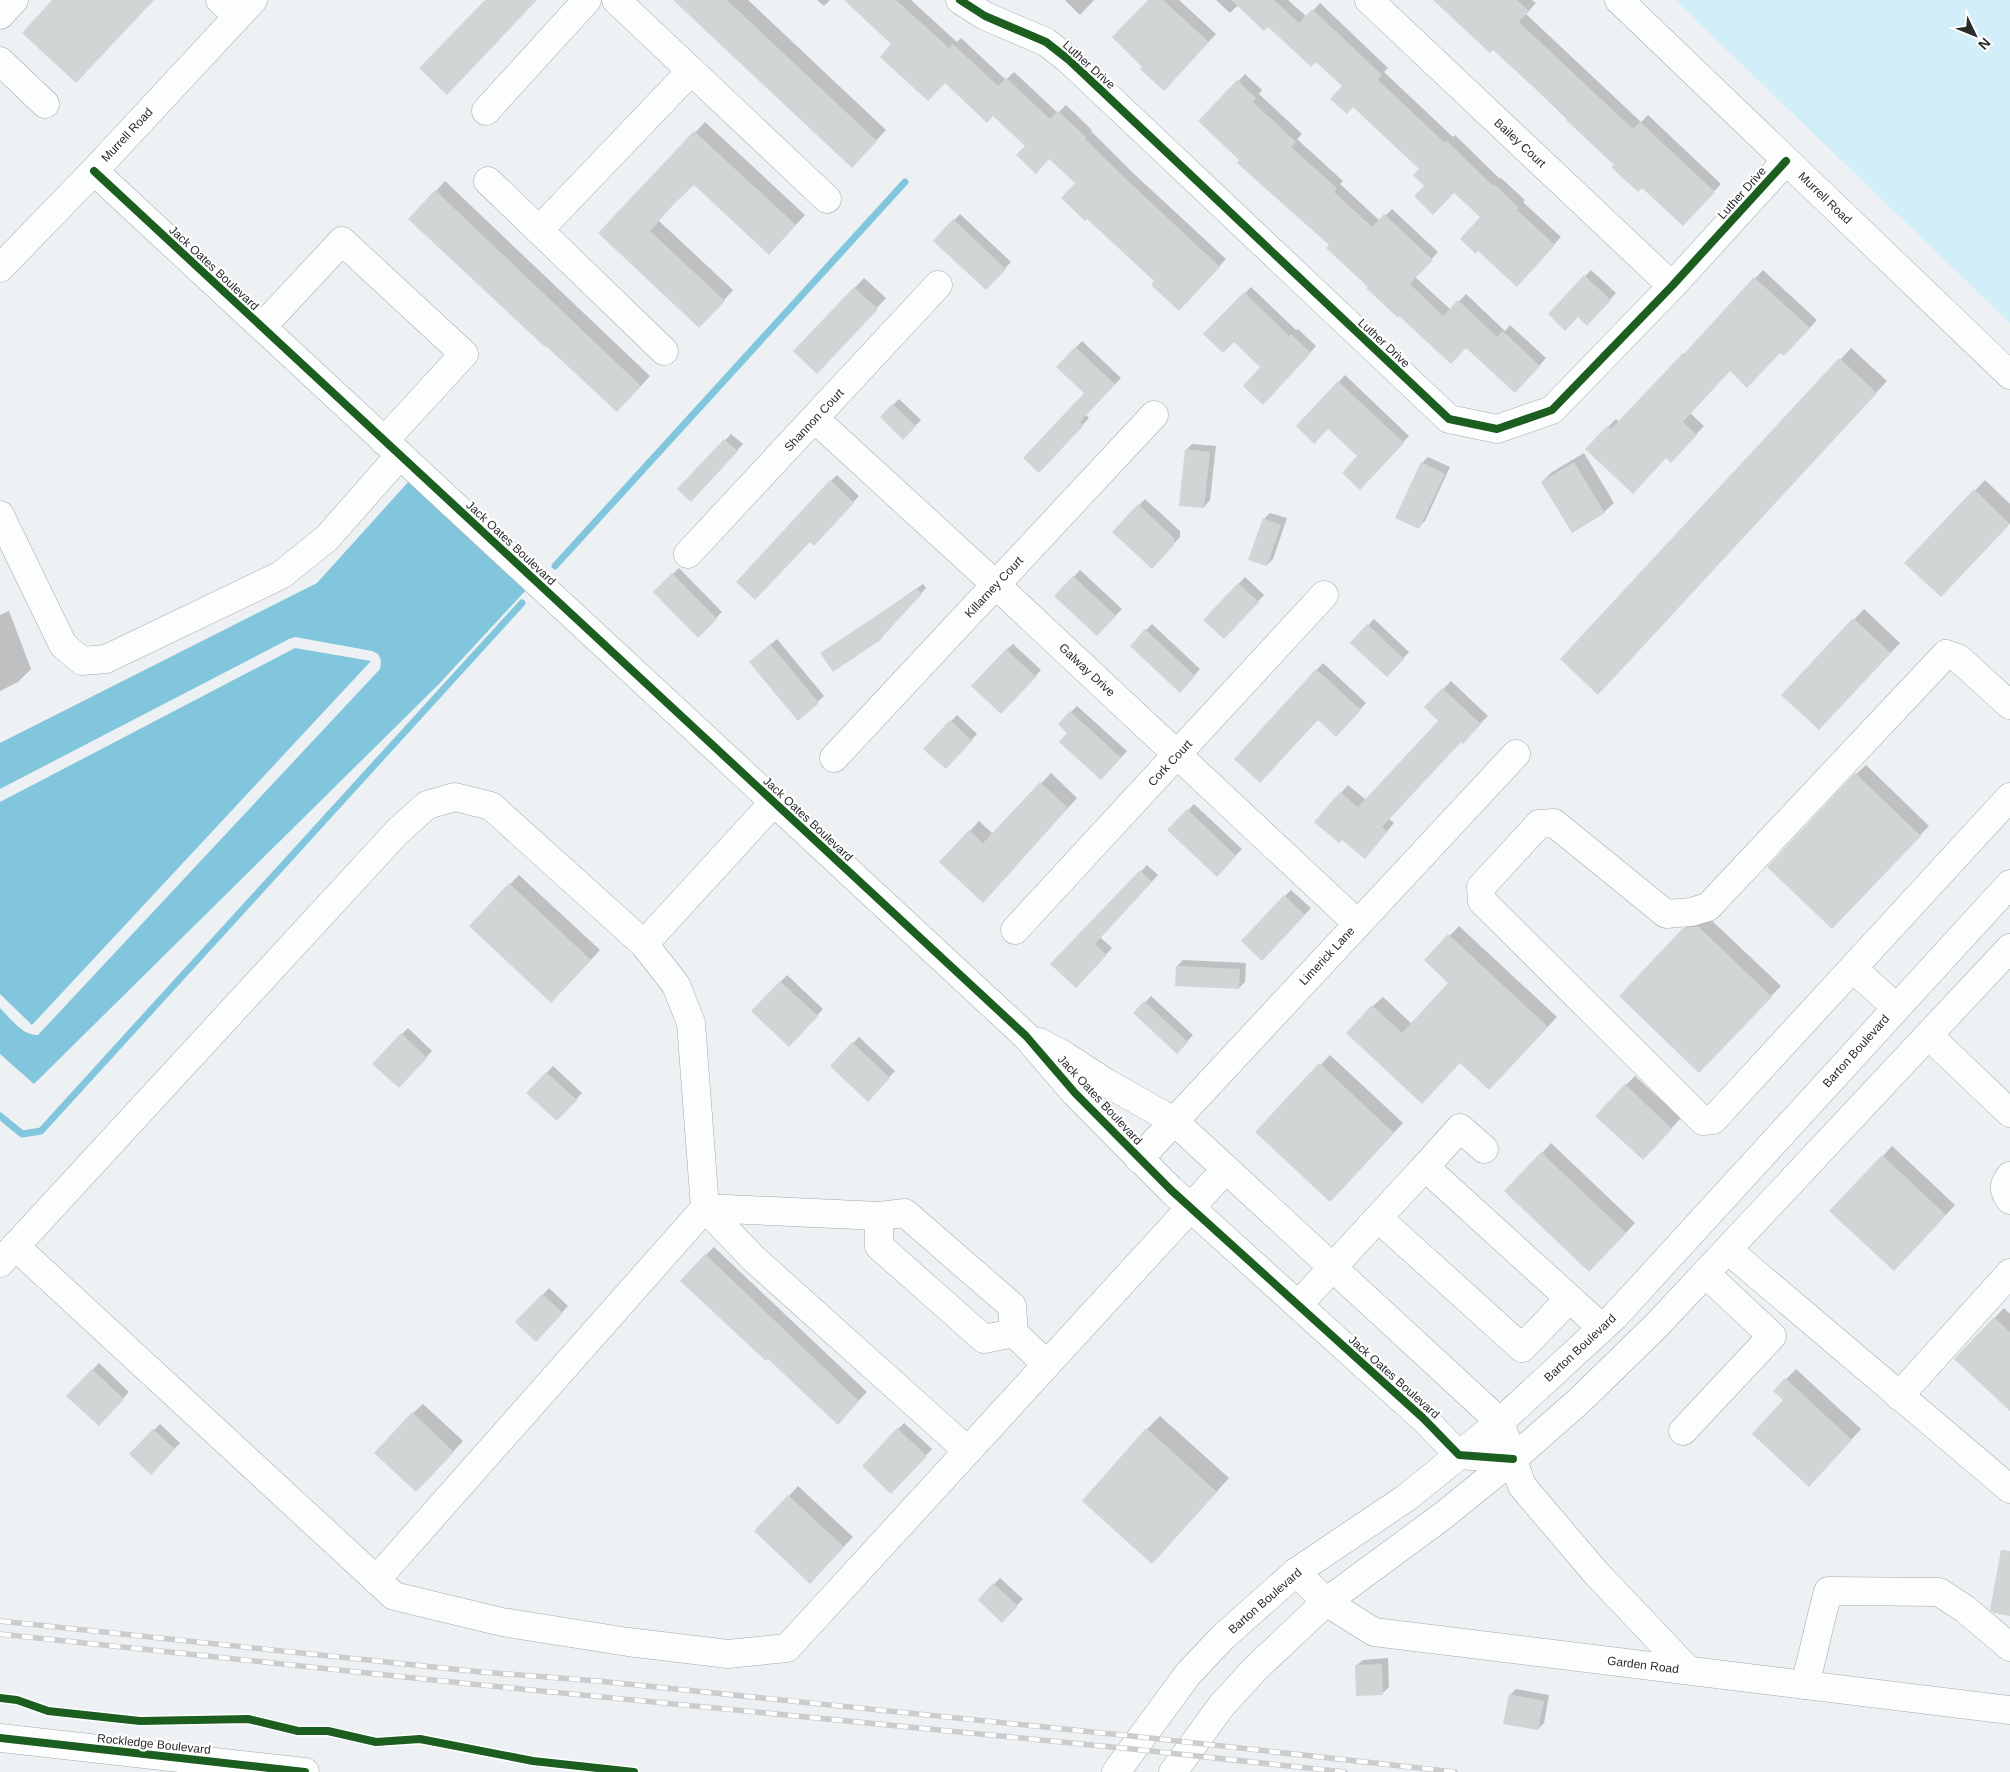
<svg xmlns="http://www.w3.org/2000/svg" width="2010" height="1772" viewBox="0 0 2010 1772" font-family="Arial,sans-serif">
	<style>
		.green { fill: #d2eef9 }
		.water { fill: #82c6dd }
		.shadow { fill: #0003 }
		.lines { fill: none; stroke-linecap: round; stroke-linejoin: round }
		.stream { stroke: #82c6dd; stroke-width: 7 }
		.building { fill: #d2d5d6 }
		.minor-casing { stroke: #a5a8a9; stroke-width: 29 }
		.major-casing { stroke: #a5a8a9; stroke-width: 29 }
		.minor { stroke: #fcfdfd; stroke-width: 28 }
		.major { stroke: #fcfdfd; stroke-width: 28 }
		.rail-casing { stroke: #cbcccc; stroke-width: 5.5 }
		.rail { stroke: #fff; stroke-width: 4; stroke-dasharray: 11; stroke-linecap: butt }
		.cycleway-casing { stroke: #fff; stroke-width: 11 }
		.cycleway { stroke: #1b5e20; stroke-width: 8 }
		.labels { text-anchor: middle; stroke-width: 4.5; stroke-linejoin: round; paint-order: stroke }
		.street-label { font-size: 12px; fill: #292b2c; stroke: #fff }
	</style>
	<rect width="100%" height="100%" fill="#eef1f3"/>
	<path class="green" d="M1675,0h335v323z"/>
	<g class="water">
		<path d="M410,480l117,109 -88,95 -405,400 -34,-30v-46c10,10 23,28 38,27l342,-366 1,-9 -3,-6 -6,-3 -77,-14 -6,2 -289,150v-46l317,-160z"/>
		<path d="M295,648l76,13 -339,364 -32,-31v-192z"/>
	</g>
	<g class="shadow">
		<path d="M676,0h72l138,130 -24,26z"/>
		<path d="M817,0h13l-6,6z"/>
		<path d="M846,0h65l46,42 4,-4 45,42 8,-8 44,41 8,-8 26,25 -1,1 41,41 94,87 -40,44 -31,-22 -78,-98 -27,-26 -23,-11 -33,-31 -101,-71z"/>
		<path d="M1065,0h29l-14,15z"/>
		<path d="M1150,0h29l37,34 -44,47z"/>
		<path d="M1216,0h72l19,17 13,-14 68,65 -4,4 69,65 2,-2 45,44 1,-1 24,22 -2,2 38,35 -38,41 -41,-61 -28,-26 -29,-5 -4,-17 -77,-83 -28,-26 -78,-55 -8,8z"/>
		<path d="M1435,0h97l4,3 -10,11 115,108 7,-7 73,69 -31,33 -48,-30 -27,-22 -122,-117z"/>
		<path d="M1245,74l17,16 -3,4 43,40 -5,5 46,42 -3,3 40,37 12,-12 46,43 -23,25 36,33 15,-16 39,37 5,-6 36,33 -24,27 -56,-39 -97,-60 -38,-41 -131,-124z"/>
		<path d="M705,122l100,93 -26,28 -85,-60 -36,37 75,70 -24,27 -109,-84z"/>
		<path d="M445,181l205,195 -23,25 -191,-210z"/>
		<path d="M960,214l51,48 -25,26 -51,-47z"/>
		<path d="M1591,270l25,23 -29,31 -9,-8 -29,-2z"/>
		<path d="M1763,270l54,50 -25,27 -62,23 -40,43 14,13 -25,27 -13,3 -25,28 -33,-57 8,-8 3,3 65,-68 9,-7z"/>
		<path d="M864,278l22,20 -59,64 -32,-11z"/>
		<path d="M1251,287l45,43 2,-1 18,17 -47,51 -7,-30 -28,-27 -29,-6z"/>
		<path d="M1082,341l39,37 -35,37 3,3 -44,48 41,-73 -28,-26z"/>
		<path d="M1851,348l36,33 -278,301 -47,-23z"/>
		<path d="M1345,375l64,61 -43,46 -7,-26 -31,-28 -30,-2z"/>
		<path d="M899,399l22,21 -18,18 -22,-21z"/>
		<path d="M731,434l12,10 -46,50 -18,-5z"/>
		<path d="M1192,444l24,2 -6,54 -6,7 -18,-57z"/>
		<path d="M1584,453l30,50 -10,9 -62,-30 10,-10z"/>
		<path d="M1428,457l22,10 -25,54 -7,6 4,-64z"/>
		<path d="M837,475l22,21 -39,42 11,-57z"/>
		<path d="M1985,480l25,24v19l-59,63 -45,-23z"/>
		<path d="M1145,499l35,32v6l-28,30 -38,-35z"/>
		<path d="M1270,513l17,5 -14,41 -6,6 -3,-46z"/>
		<path d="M679,568l43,44 -24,24 -43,-44z"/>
		<path d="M1080,570l42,39 -25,26 -41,-39z"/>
		<path d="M1245,577l19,18 -34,36 -25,-11z"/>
		<path d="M923,584l3,4 -45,50 -59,16z"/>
		<path d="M1864,609l36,34 -72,76 -45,-24z"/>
		<path d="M9,611l22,58 -13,13 -18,9v-76z"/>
		<path d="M1374,619l35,33 -22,24 -35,-33z"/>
		<path d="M1152,624l48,45 -20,22 -49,-45z"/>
		<path d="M777,639l47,57 -25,23 -42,-63z"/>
		<path d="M1013,644l28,26 -34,37 -1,-57z"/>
		<path d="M1323,663l43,40 -30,32 -18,-17 -82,40z"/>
		<path d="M1451,681l37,35 -18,18 -9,6 -73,78 6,5 -22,27 -30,-11 -26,-17 32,-37 18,15 74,-79 -14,-14z"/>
		<path d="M1077,706l50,45 -26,28 -32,-46 -10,-9z"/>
		<path d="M957,715l20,19 -31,34 -21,-19z"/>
		<path d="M1866,765l63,61 -97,101 24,-153z"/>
		<path d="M1051,773l26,25 -84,93 -23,-60 9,-10 14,13z"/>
		<path d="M1194,804l48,45 -25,26 -48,-45z"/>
		<path d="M1147,865l11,10 -58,62 12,11 -30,32 -30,-16z"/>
		<path d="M519,875l81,75 -39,42 -51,-108z"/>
		<path d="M1291,890l20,18 -43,46 17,-58z"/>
		<path d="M1708,917l73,69 -82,85 -15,-142 10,-10z"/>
		<path d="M1459,926l98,91 -58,62 -39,-18 -29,32 -58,-87 10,-9 29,27 38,-41 -24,-23z"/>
		<path d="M1183,960l63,3 -1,19 -6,6 -62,-22z"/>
		<path d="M787,975l36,34 -27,30 -43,-28z"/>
		<path d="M1151,996l42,39 -16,18 -42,-40z"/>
		<path d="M408,1028l24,23 -33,36 3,-53z"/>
		<path d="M859,1037l36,34 -27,29 -37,-34z"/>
		<path d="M1330,1055l73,68 -63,68 -83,-59z"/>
		<path d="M553,1066l29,27 -25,27 -29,-27z"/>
		<path d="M1635,1076l46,42 -29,31 -26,-64z"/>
		<path d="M1551,1143l84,80 -36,38 -57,-108z"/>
		<path d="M1892,1146l63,59 -51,55 -21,-104z"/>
		<path d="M714,1247l153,145 -21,22 -140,-159z"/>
		<path d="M549,1288l19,18 -32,34 -19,-18z"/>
		<path d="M2004,1308l6,6v96l-54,-51z"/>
		<path d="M99,1363l30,29 -30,32 -31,-28z"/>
		<path d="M1796,1369l65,60 -43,47 -33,-76 -10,-9z"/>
		<path d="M423,1404l40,37 -37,40 -13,-68z"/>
		<path d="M1160,1416l69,62 -64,71 -18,-120z"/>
		<path d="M904,1423l28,26 -35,37 -34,-20z"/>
		<path d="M160,1424l20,19 -29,30 -20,-19z"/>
		<path d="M798,1486l55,51 -34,35 -30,-76z"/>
		<path d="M1000,1578l23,21 -21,22 -23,-21z"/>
		<path d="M1388,1658l1,29 -6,6 -27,-27 7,-6z"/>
		<path d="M1516,1689l33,6 -5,28 -6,6 -28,-34z"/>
	</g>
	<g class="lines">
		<g class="stream">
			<path d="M555,566l350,-384"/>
			<path d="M0,1116l22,18 19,-3 481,-528"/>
		</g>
	</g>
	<g class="building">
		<path d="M52,0h102l-78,83 -54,-50z"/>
		<path d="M485,0h52l-90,95 -28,-27z"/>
		<path d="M673,0h54l150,141 -25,27z"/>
		<path d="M844,0h52l53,48 4,-4 45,42 8,-8 44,41 8,-8 28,26 -1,2 40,39 95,89 -41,44 -28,-26 3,-4 -67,-62 -2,2 -24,-23 14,-15 -26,-24 -13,15 -20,-19 9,-9 -32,-30 -6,7 -42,-40 -17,18 -48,-44 11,-13z"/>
		<path d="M1148,0h15l46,42 -45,49 -24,-22 2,-2 -30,-30z"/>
		<path d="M1231,0h43l25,23 13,-14 70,66 -4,5 67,63 2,-2 45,44 2,-1 25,24 -2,2 38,35 -38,42 -39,-36 -2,3 -16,-15 20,-22 -26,-24 -21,22 -19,-19 10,-10 -11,-11 6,-6 -66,-62 -6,7 -17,-15 12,-13 -26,-24 -5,5 -43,-40 -4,4z"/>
		<path d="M1433,0h84l12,11 -10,11 114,107 7,-7 75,70 -32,34 -41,-38 -4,4 -27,-25 3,-2 -48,-45 1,-2 -74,-68 -3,3z"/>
		<path d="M1237,80l19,18 -3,4 43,40 -5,5 46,41 -3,4 38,35 12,-13 49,46 -23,24 33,32 15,-16 39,37 6,-6 37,35 -25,27 -49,-45 -15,16 -52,-48 -1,2 -32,-30 2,-1 -42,-39 3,-3 -92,-82 2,-3 -41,-39z"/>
		<path d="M694,131l102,94 -27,30 -75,-70 -20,19 -24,27 75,70 -26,27 -101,-95z"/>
		<path d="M435,190l206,196 -24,26 -71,-66 -1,1 -137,-128z"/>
		<path d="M953,219l53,50 -20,21 -53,-49z"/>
		<path d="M1584,275l27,25 -24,26 -9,-9 -13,14 -17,-17z"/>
		<path d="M1754,277l56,51 -26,28 -4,-3 -33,35 -17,-17 -47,51 14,13 -26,28 -5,-5 -33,36 -48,-45 22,-23 4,3 72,-76 1,1z"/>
		<path d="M854,287l24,22 -61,65 -24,-23z"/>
		<path d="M1244,292l45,44 2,-2 20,19 -48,52 -20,-19 17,-19 -26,-25 -11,11 -20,-19z"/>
		<path d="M1075,347l40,37 -35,38 4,3 -45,48 -16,-15 61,-65 -28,-26z"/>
		<path d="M1839,358l38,35 -279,302 -38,-36z"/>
		<path d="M1338,381l66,62 -44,47 -18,-17 15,-17 -29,-27 -14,15 -18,-18z"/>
		<path d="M892,404l24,22 -13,14 -23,-23z"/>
		<path d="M724,439l14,12 -47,51 -14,-13z"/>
		<path d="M1185,449l25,3 -6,56 -25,-2z"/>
		<path d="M1421,462l24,12 -26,55 -24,-11z"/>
		<path d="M1574,462l31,51 -33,20 -31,-51z"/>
		<path d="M830,480l24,23 -40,43 -4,-4 -55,58 -19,-18z"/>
		<path d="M1974,489l36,35 -69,73 -37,-34z"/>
		<path d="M1138,504l36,34v7l-22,24 -40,-37z"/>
		<path d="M1263,518l18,7 -14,41 -19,-6z"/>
		<path d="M672,573l45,46 -19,19 -45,-46z"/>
		<path d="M1073,576l43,40 -19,20 -43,-40z"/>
		<path d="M1238,583l21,19 -35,37 -21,-19z"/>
		<path d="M917,589l5,5 -41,44 1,1 -49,33 -13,-19z"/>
		<path d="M1853,618l38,35 -72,77 -38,-35z"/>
		<path d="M1367,624l37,35 -17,18 -37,-34z"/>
		<path d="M1145,629l50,47 -15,17 -50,-47z"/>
		<path d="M770,644l49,59 -21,18 -49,-59z"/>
		<path d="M1006,649l30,28 -35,37 -30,-28z"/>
		<path d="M1316,669l45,41 -25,27 -18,-17 -58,63 -26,-24z"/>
		<path d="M1442,688l39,36 -18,20 -2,-2 -79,85 5,5 -22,27 -23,-19 -3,3 -25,-21 26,-30 18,15 80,-86 -14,-14z"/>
		<path d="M1070,711l51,47 -20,22 -42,-38 8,-9 -9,-9z"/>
		<path d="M950,720l22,21 -26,28 -23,-20z"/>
		<path d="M1855,773l66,63 -89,93 -65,-62z"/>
		<path d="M1040,782l28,26 -85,95 -44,-41 30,-32 14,13z"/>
		<path d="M1187,809l49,47 -19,21 -50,-47z"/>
		<path d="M1140,870l12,12 -57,62 12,11 -31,33 -26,-24z"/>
		<path d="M509,883l82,77 -40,43 -82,-77z"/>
		<path d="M1284,895l21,20 -43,46 -21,-20z"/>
		<path d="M1698,926l74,71 -73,76 -80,-77 64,-68z"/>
		<path d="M1448,934l100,93 -59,63 -29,-27 -38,41 -76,-71 26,-28 30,28 46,-50 -24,-23z"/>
		<path d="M1176,966l64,3 -1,20 -64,-3z"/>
		<path d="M780,981l38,35 -29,31 -38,-36z"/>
		<path d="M1144,1001l44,41 -11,12 -44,-41z"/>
		<path d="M401,1033l26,25 -28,30 -27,-24z"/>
		<path d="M852,1042l38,36 -22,24 -38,-36z"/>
		<path d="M1319,1063l75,70 -64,69 -75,-70z"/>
		<path d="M546,1072l31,28 -20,21 -31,-28z"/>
		<path d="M1625,1084l47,45 -29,31 -48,-44z"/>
		<path d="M1541,1152l85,81 -37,39 -85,-81z"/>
		<path d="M1882,1155l64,60 -52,56 -65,-60z"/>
		<path d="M705,1254l154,147 -21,24 -70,-66 -2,2 -86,-80z"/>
		<path d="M542,1294l21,19 -27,29 -21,-20z"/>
		<path d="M1994,1317l16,15v79l-56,-52z"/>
		<path d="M92,1369l32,30 -25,27 -33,-30z"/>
		<path d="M1785,1378l67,62 -43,47 -57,-53 31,-34 -10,-9z"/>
		<path d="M412,1412l42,40 -38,40 -42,-39z"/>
		<path d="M897,1428l30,28 -36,38 -29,-28z"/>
		<path d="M1146,1428l71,64 -65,72 -70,-63z"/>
		<path d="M153,1429l22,20 -24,26 -22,-21z"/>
		<path d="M788,1495l56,52 -34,37 -56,-53z"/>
		<path d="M2001,1550l9,1v65l-16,-3 -4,-3z"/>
		<path d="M993,1583l25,23 -16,17 -24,-23z"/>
		<path d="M1382,1664l1,31 -27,1 -1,-31z"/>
		<path d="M1509,1694l35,7 -6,29 -35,-6z"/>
	</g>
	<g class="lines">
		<g class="minor-casing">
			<g id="minor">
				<path d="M220,0l18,16"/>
				<path d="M616,0l211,199"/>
				<path d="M960,0l25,16 61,26 23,18 380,359 48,10 55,-19 120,-124 114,-125"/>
				<path d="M1369,0l303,286"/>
				<path d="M1619,0l391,375"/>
				<path d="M0,15l14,-15"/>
				<path d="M0,61l45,43"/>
				<path d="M486,111l101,-111"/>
				<path d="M94,171l932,865 49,57 96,97 252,228 36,37 54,4"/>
				<path d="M488,181l176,170"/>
				<path d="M539,230l152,-159"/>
				<path d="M0,268l94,-97 159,-171"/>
				<path d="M262,327l80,-86 122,113 -80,87"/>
				<path d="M815,419l181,166 362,339"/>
				<path d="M0,515l63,130 19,16 24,-2 175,-84 46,-37 73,-83"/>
				<path d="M688,554l250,-269"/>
				<path d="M2010,705l-52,-47 -12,-4 -238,253 -17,5 -25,2 -112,-91 -15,1 -58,63 1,14 221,220 10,-1 297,-323"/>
				<path d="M834,758l320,-343"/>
				<path d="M1015,930l309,-335"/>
				<path d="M644,944l130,-142"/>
				<path d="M1853,969l43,38"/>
				<path d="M1929,1036l81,77"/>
				<path d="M1039,1042l23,12 43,28 69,39 326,301 22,64 74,87 92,97"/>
				<path d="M1139,1159l377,-405"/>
				<path d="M1425,1167l35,-39 24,21"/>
				<path d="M2010,1176c-7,9 -7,14 0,24"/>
				<path d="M879,1216v30l105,93 30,-6"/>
				<path d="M15,1246l379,350 108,26 126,20 100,12 59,-6 439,-479"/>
				<path d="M1728,1250l282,239"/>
				<path d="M0,1263l398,-432 29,-26 28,-8 36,9 153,138 32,41 15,38 14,185 174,8 26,-3 107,93 2,27 32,31"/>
				<path d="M1569,1299l-47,49 -144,-130 47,-51 177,161"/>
				<path d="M1298,1305l80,-87"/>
				<path d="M1899,1396l111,-123"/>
				<path d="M1683,1431l89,-95 -66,-62"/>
				<path d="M1296,1572l30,30 48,30 636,78"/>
				<path d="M376,1580l329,-372 49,51 214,192"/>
				<path d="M1805,1685l23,-94 111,1 26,17 45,38"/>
			</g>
		</g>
		<g class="major-casing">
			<g id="major">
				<path d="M0,1738l305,34"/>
				<path d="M1116,1772l72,-98 35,-37 73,-65 110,-74 94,-76 115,-106 395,-432"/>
				<path d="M1173,1772l49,-67 33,-36 71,-67 118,-87 69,-56 66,-58 77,-75 354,-378"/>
			</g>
		</g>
		<use href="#minor" class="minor"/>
		<use href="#major" class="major"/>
		<g class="rail-casing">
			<g id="rail">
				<path d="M0,1621l481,51 117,9 543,56 314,35"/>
				<path d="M0,1634l471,50 661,65 213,23"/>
			</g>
		</g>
		<use href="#rail" class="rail"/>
		<g class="cycleway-casing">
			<g id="cycleway">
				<path d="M960,0l25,16 61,26 23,18 380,359 48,10 55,-19 120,-124 114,-125"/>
				<path d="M94,171l932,865 49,57 96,97 252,228 36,37 54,4"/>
				<path d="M0,1698l17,2 31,11 92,10 108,-2 50,12h30l48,11 44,-3 113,22 101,11"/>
				<path d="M0,1738l305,34"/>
			</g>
		</g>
		<use href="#cycleway" class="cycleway"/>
	</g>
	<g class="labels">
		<g class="street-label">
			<text transform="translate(1089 65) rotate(42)" y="4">Luther Drive</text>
			<text transform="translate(127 135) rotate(-47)" y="4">Murrell Road</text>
			<text transform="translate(1520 143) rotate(43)" y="4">Bailey Court</text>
			<text transform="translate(1742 193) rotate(-48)" y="4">Luther Drive</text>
			<text transform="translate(1825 198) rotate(44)" y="4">Murrell Road</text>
			<text transform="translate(214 268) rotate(43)" y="4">Jack Oates Boulevard</text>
			<text transform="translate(1384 343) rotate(43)" y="4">Luther Drive</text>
			<text transform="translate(814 420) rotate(-47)" y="4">Shannon Court</text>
			<text transform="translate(511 543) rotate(43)" y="4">Jack Oates Boulevard</text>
			<text transform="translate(994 587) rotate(-47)" y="4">Killarney Court</text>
			<text transform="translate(1087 670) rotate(43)" y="4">Galway Drive</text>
			<text transform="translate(1170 763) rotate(-47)" y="4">Cork Court</text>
			<text transform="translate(808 819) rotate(43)" y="4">Jack Oates Boulevard</text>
			<text transform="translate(1327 956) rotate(-47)" y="4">Limerick Lane</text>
			<text transform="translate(1856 1051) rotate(-48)" y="4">Barton Boulevard</text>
			<text transform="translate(1100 1100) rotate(47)" y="4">Jack Oates Boulevard</text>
			<text transform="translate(1580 1348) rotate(-43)" y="4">Barton Boulevard</text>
			<text transform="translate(1394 1377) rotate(42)" y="4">Jack Oates Boulevard</text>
			<text transform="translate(1265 1601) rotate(-41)" y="4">Barton Boulevard</text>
			<text transform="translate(1643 1665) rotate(7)" y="4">Garden Road</text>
			<text transform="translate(154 1744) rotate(6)" y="4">Rockledge Boulevard</text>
		</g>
	</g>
	<g transform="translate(1975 35) rotate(133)" stroke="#ffffff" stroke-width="4" paint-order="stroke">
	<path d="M0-4L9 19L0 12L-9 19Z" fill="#292b2c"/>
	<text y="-8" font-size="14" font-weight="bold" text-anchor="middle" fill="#292b2c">N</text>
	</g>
</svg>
